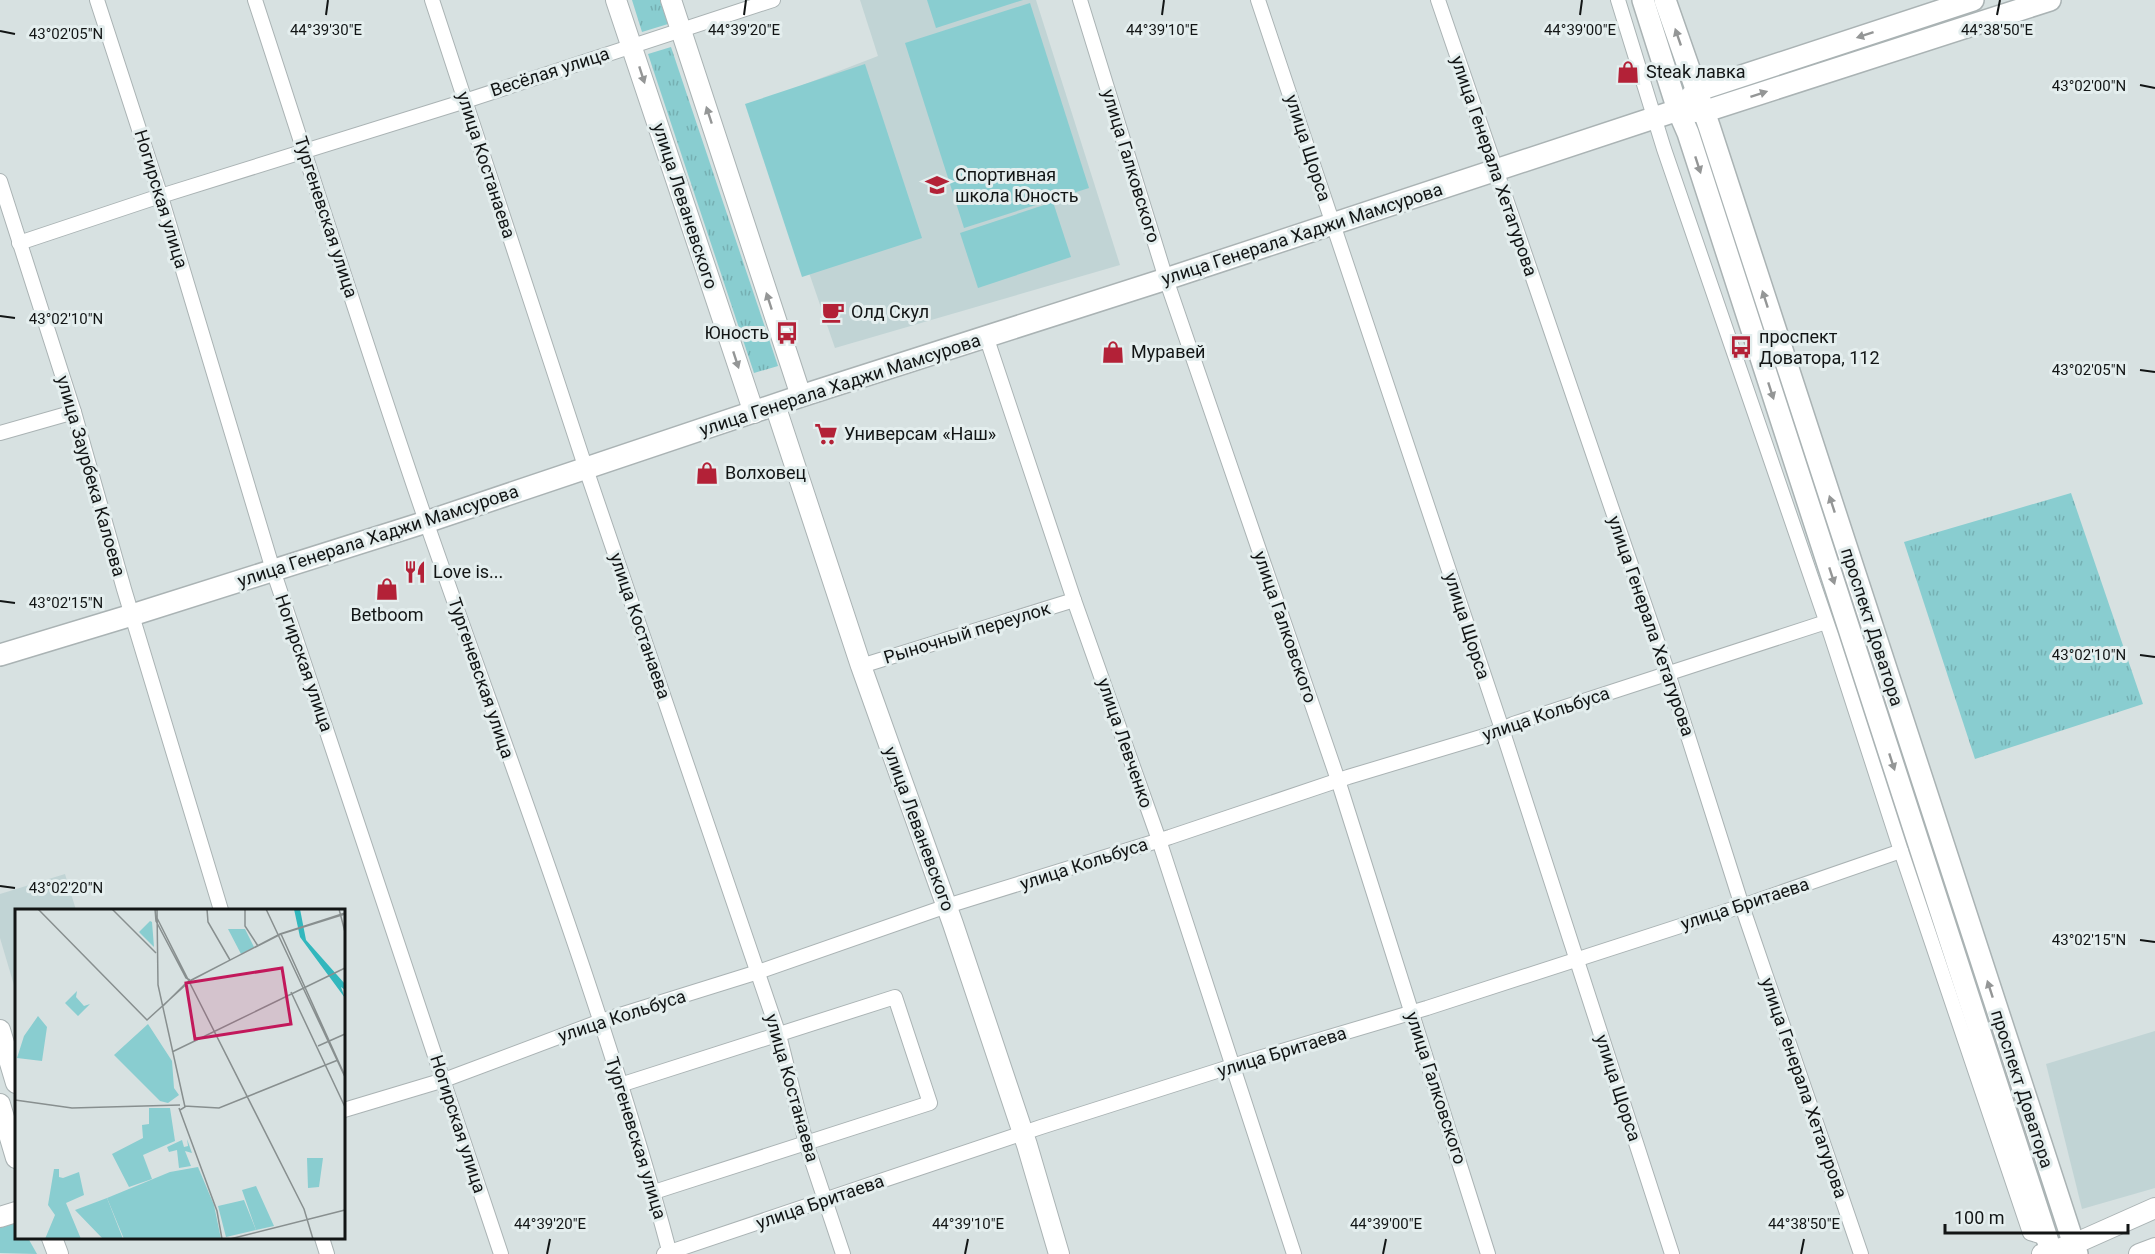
<svg xmlns="http://www.w3.org/2000/svg" width="2155" height="1254" viewBox="0 0 2155 1254" font-family="Roboto,sans-serif">
	<style>
		.built { fill: #c1d4d5 }
		.grass { fill: #89cdd0 }
		.park { fill: url(#park-tufts) }
		.lines { fill: none; stroke-linecap: round; stroke-linejoin: round }
		.street-casing { stroke: #aab3b4; stroke-width: 16 }
		.secondary-casing { stroke: #aab3b4; stroke-width: 22 }
		.primary-casing { stroke: #aab3b4; stroke-width: 24 }
		.street { stroke: #fff; stroke-width: 14 }
		.secondary { stroke: #fff; stroke-width: 20 }
		.primary { stroke: #fff; stroke-width: 21 }
		.oneway { fill: #949696 }
		.ticks { fill: none; stroke: #121515; stroke-width: 2 }
		.labels { text-anchor: middle; stroke-width: 6; stroke-linejoin: round; paint-order: stroke }
		.street-label { font-size: 18px; fill: #121515; stroke: #e4eeee }
		.poi-label { font-size: 18px; fill: #121515; stroke: #e4eeee; text-anchor: start }
		.inset-road { fill: none; stroke: #888f8f; stroke-width: 1.5 }
		.view { fill: #c2185b; fill-opacity: 0.15; stroke: #c2185b; stroke-width: 3 }
		.inset-edge { fill: none; stroke: #121515; stroke-width: 3 }
		.ticks-label { font-size: 15px; text-anchor: middle; fill: #121515; stroke: #e4eeee; stroke-width: 6; stroke-linejoin: round; paint-order: stroke }
	</style>
	<defs>
		<pattern id="park-tufts" width="24" height="20" patternUnits="userSpaceOnUse" patternTransform="scale(1.5)"><rect width="24" height="20" fill="#89cdd0"/><path d="M3 7l-1-3M5 7V3M7 7l1-3M15 17l-1-3M17 17v-4M19 17l1-3" fill="none" stroke="#75afb2"/></pattern>
	</defs>
	<rect width="100%" height="100%" fill="#d7e1e1"/>
	<g class="built">
		<path d="M860,0h176l84,265 -285,83 -84,-243 127,-49z"/>
		<path d="M65,874l11,36h-60v82l-16,-54v-44z"/>
		<path d="M2155,1031v157l-73,21 -36,-145z"/>
	</g>
	<g class="grass">
		<path d="M927,0h96l-87,28z"/>
		<path d="M1030,3l59,185 -125,40 -59,-185z"/>
		<path d="M865,64l57,174 -120,39 -57,-173z"/>
		<path d="M1053,202l18,55 -93,31 -18,-55z"/>
		<path d="M16,1223v15h12l9,16 -37,-1v-25z"/>
	</g>
	<g class="park">
		<path d="M632,0h28l8,24 -26,8z"/>
		<path d="M671,47l107,319 -24,7 -106,-319z"/>
		<path d="M2071,493l72,211 -168,55 -71,-217z"/>
	</g>
	<g class="lines">
		<g class="street-casing">
			<g id="street">
				<path d="M97,0l64,197 112,373 228,684"/>
				<path d="M255,0c57,174 112,350 172,524 84,242 177,482 243,730"/>
				<path d="M432,0l154,469 193,566 27,108 37,111"/>
				<path d="M1080,0l86,279 172,501 150,474"/>
				<path d="M1258,0l244,729 170,525"/>
				<path d="M1438,0l230,673 74,233 119,348"/>
				<path d="M1618,0l46,149 167,486 70,216 129,382 16,5"/>
				<path d="M0,181l74,231 50,177 97,321"/>
				<path d="M19,243l132,-44 308,-96 314,-103"/>
				<path d="M986,336l88,264 85,240 135,414"/>
				<path d="M0,433l74,-21"/>
				<path d="M861,666l213,-66"/>
				<path d="M620,1085l275,-88 35,106 -276,89"/>
				<path d="M344,1110l100,-30 157,-59 157,-49 189,-66 223,-69 178,-60 143,-43 22,-10 313,-102"/>
				<path d="M322,1238l5,16"/>
				<path d="M664,1254l377,-127 204,-65 182,-54 315,-102 159,-55"/>
			</g>
		</g>
		<g class="secondary-casing">
			<g id="secondary">
				<path d="M616,0l138,413"/>
				<path d="M671,0l130,396"/>
				<path d="M775,405l86,261 92,258 74,221 32,109"/>
				<path d="M0,1030l16,53"/>
				<path d="M0,1104l16,54"/>
				<path d="M0,1217l16,-5"/>
				<path d="M52,1238l6,16"/>
				<path d="M2042,1254l32,-10 81,-36"/>
				<path d="M2139,1254l16,-6"/>
			</g>
		</g>
		<g class="primary-casing">
			<g id="primary">
				<path d="M1643,0l35,110 10,23 364,1121"/>
				<path d="M1665,0l44,126 368,1128"/>
				<path d="M1687,101l9,-10 277,-91"/>
				<path d="M0,655l132,-40 294,-93 375,-126 365,-117 512,-169 25,2 347,-112"/>
			</g>
		</g>
		<use href="#street" class="street"/>
		<use href="#secondary" class="secondary"/>
		<use href="#primary" class="primary"/>
	</g>
	<defs><path id="oneway-solid" d="M-6-.8H1V-3.2L6.5 0L1 3.2V.8H-6Z" transform="scale(1.5)"/></defs>
	<g class="oneway">
		<use href="#oneway-solid" transform="translate(1865 35) rotate(162)"/>
		<use href="#oneway-solid" transform="translate(1678 37) rotate(-109)"/>
		<use href="#oneway-solid" transform="translate(642 75) rotate(72)"/>
		<use href="#oneway-solid" transform="translate(1759 94) rotate(-18)"/>
		<use href="#oneway-solid" transform="translate(709 115) rotate(-108)"/>
		<use href="#oneway-solid" transform="translate(1698 165) rotate(72)"/>
		<use href="#oneway-solid" transform="translate(1765 299) rotate(-108)"/>
		<use href="#oneway-solid" transform="translate(769 301) rotate(-108)"/>
		<use href="#oneway-solid" transform="translate(736 360) rotate(72)"/>
		<use href="#oneway-solid" transform="translate(1771 391) rotate(72)"/>
		<use href="#oneway-solid" transform="translate(1832 504) rotate(-108)"/>
		<use href="#oneway-solid" transform="translate(1832 576) rotate(72)"/>
		<use href="#oneway-solid" transform="translate(1892 762) rotate(72)"/>
		<use href="#oneway-solid" transform="translate(1990 989) rotate(-108)"/>
	</g>
	<path class="ticks" d="M326,15l2,-15M744,15l2,-15M1162,15l2,-15M1580,15l2,-15M1997,15l3,-15M0,31l15,3M2140,85l15,3M0,316l15,2M2140,370l15,2M0,601l15,2M2140,655l15,2M0,886l15,2M2140,940l15,2M547,1254l3,-15M965,1254l3,-15M1383,1254l3,-15M1801,1254l3,-15"/>
	<defs>
		<g id="shop-bare" transform="scale(1.8)"><path d="M-5-2.5h2.3a2.7 3.5 0 0 1 5.4 0H5L5.5 6h-11ZM-1.5-2.5h3a1.5 2.3 0 0 0-3 0Z" fill="#b32137" stroke="#e4eeee" stroke-width="2.5" paint-order="stroke"/></g>
		<g id="school-bare" transform="scale(1.8)"><path d="M0-5L7-2L0 1L-7-2ZM-4 1L0 2.5L4 1V4Q0 6-4 4Z" fill="#b32137" stroke="#e4eeee" stroke-width="2.5" paint-order="stroke"/></g>
		<g id="cafe-bare" transform="scale(1.8)"><path d="M-5.5-4.5H6V0H3Q3 3.5 0 3.5H-2.5Q-5.5 3.5-5.5 0ZM3-3.2v2h1.7v-2ZM-6 4.5H4V6H-6Z" fill="#b32137" stroke="#e4eeee" stroke-width="2.5" paint-order="stroke"/></g>
		<g id="bus-bare" transform="scale(1.8)"><path d="M-5-6H5V4H4V6H2V4H-2V6H-4V4H-5ZM-3.5-4V0h7V-4ZM-3.5 1.2v1.5H-2V1.2ZM2 1.2v1.5H3.5V1.2Z" fill="#b32137" stroke="#e4eeee" stroke-width="2.5" paint-order="stroke"/></g>
		<g id="supermarket-bare" transform="scale(1.8)"><path d="M-6-5.5h2.5l.6 2H6L4.5 2H-2.5L-4.4-4H-6ZM-1.5 3.2a1.3 1.3 0 1 0 .1 0ZM3 3.2a1.3 1.3 0 1 0 .1 0Z" fill="#b32137" stroke="#e4eeee" stroke-width="2.5" paint-order="stroke"/></g>
		<g id="restaurant-bare" transform="scale(1.8)"><path d="M-5-6h1v4h1v-4h1v4h1v-4h1v5L-1.5 .5V6h-2V.5L-5-1ZM5-6V6H3V1.5H1.5Q1.5-4 5-6Z" fill="#b32137" stroke="#e4eeee" stroke-width="2.5" paint-order="stroke"/></g>
	</defs>
	<g fill-rule="evenodd">
		<use href="#shop-bare" x="1628" y="72"/>
		<use href="#school-bare" x="937" y="185"/>
		<use href="#cafe-bare" x="833" y="312"/>
		<use href="#bus-bare" x="787" y="333"/>
		<use href="#bus-bare" x="1741" y="347"/>
		<use href="#shop-bare" x="1113" y="352"/>
		<use href="#supermarket-bare" x="826" y="434"/>
		<use href="#shop-bare" x="707" y="473"/>
		<use href="#restaurant-bare" x="415" y="572"/>
		<use href="#shop-bare" x="387" y="589"/>
	</g>
	<g class="labels">
		<g class="street-label">
			<text transform="translate(550 72) rotate(-18)" y="6">Весёлая улица</text>
			<text transform="translate(1308 148) rotate(72)" y="6">улица Щорса</text>
			<text transform="translate(486 165) rotate(72)" y="6">улица Костанаева</text>
			<text transform="translate(1131 166) rotate(73)" y="6">улица Галковского</text>
			<text transform="translate(1494 166) rotate(71)" y="6">улица Генерала Хетагурова</text>
			<text transform="translate(161 199) rotate(73)" y="6">Ногирская улица</text>
			<text transform="translate(685 206) rotate(72)" y="6">улица Леваневского</text>
			<text transform="translate(326 217) rotate(72)" y="6">Тургеневская улица</text>
			<text transform="translate(1302 234) rotate(-18)" y="6">улица Генерала Хаджи Мамсурова</text>
			<text transform="translate(840 385) rotate(-18)" y="6">улица Генерала Хаджи Мамсурова</text>
			<text transform="translate(91 476) rotate(74)" y="6">улица Заурбека Калоева</text>
			<text transform="translate(378 536) rotate(-18)" y="6">улица Генерала Хаджи Мамсурова</text>
			<text transform="translate(640 626) rotate(71)" y="6">улица Костанаева</text>
			<text transform="translate(1467 626) rotate(72)" y="6">улица Щорса</text>
			<text transform="translate(1651 626) rotate(71)" y="6">улица Генерала Хетагурова</text>
			<text transform="translate(1285 627) rotate(71)" y="6">улица Галковского</text>
			<text transform="translate(1872 627) rotate(72)" y="6">проспект Доватора</text>
			<text transform="translate(967 633) rotate(-17)" y="6">Рыночный переулок</text>
			<text transform="translate(304 663) rotate(71)" y="6">Ногирская улица</text>
			<text transform="translate(481 678) rotate(71)" y="6">Тургеневская улица</text>
			<text transform="translate(1546 714) rotate(-19)" y="6">улица Кольбуса</text>
			<text transform="translate(1125 743) rotate(71)" y="6">улица Левченко</text>
			<text transform="translate(919 829) rotate(70)" y="6">улица Леваневского</text>
			<text transform="translate(1084 864) rotate(-18)" y="6">улица Кольбуса</text>
			<text transform="translate(1745 904) rotate(-18)" y="6">улица Бритаева</text>
			<text transform="translate(622 1016) rotate(-18)" y="6">улица Кольбуса</text>
			<text transform="translate(1282 1052) rotate(-17)" y="6">улица Бритаева</text>
			<text transform="translate(792 1088) rotate(74)" y="6">улица Костанаева</text>
			<text transform="translate(1436 1088) rotate(72)" y="6">улица Галковского</text>
			<text transform="translate(1618 1088) rotate(72)" y="6">улица Щорса</text>
			<text transform="translate(1804 1088) rotate(71)" y="6">улица Генерала Хетагурова</text>
			<text transform="translate(2022 1089) rotate(72)" y="6">проспект Доватора</text>
			<text transform="translate(458 1124) rotate(72)" y="6">Ногирская улица</text>
			<text transform="translate(636 1138) rotate(73)" y="6">Тургеневская улица</text>
			<text transform="translate(820 1202) rotate(-19)" y="6">улица Бритаева</text>
		</g>
		<g class="poi-label">
			<text x="1646" y="78">Steak лавка</text>
			<text x="955" y="181">Спортивная<tspan x="955" dy="21">школа Юность</tspan></text>
			<text x="851" y="318">Олд Скул</text>
			<text x="769" y="339" text-anchor="end">Юность</text>
			<text x="1759" y="343">проспект<tspan x="1759" dy="21">Доватора, 112</tspan></text>
			<text x="1131" y="358">Муравей</text>
			<text x="844" y="440">Универсам «Наш»</text>
			<text x="725" y="479">Волховец</text>
			<text x="433" y="578">Love is...</text>
			<text x="387" y="621" text-anchor="middle">Betboom</text>
		</g>
	</g>
	<g transform="translate(15 909)">
		<rect width="330" height="330" fill="#d7e1e1"/>
		<path d="M62,82l-1,6 8,9 6,-2 -12,12 -13,-13zM23,107l9,11 -5,34 -25,-3 7,-22zM172,230l5,14 -7,-2 6,15 -12,2 -2,-18 -8,2 -2,-5 15,-7 2,7 4,-1zM39,260h5v8l4,1 16,-6 5,23 -18,8 15,36h-36l10,-24 -7,-10zM241,277l18,40 -18,4 -14,-40zM92,289l16,41h-20l-28,-29z" fill="#89cdd0"/>
		<path d="M134,199h21l5,33 -32,14 9,24 -23,8 -17,-33 31,-16 -1,-13 7,-1zM292,249h16l-4,29 -11,1zM229,291l12,30 -30,7 -8,-31z" fill="#89cdd0"/>
		<path d="M135,12l2,1 2,25 -15,-15zM213,20h17l9,18 -13,7zM133,115l24,37 2,27 5,7 -11,8 -8,-2 -46,-46z" fill="#89cdd0"/>
		<path d="M183,258l16,38 7,34h-97l-17,-41 63,-26z" fill="#89cdd0"/>
		<path d="M279,0h6l6,31 39,44v6l-4,-3 4,11 -45,-61z" fill="#32b7bd"/>
		<path class="inset-road" d="M23,0l109,111 44,-40 90,-46 64,-20M97,0l44,44M140,0l1,12 30,57 4,2M142,0l1,76 27,122 -5,3M192,0l1,13 22,38M230,0v17l13,20M251,0l79,168M324,0l6,23M142,9l147,291 9,30M266,25l64,142M276,83l54,115M147,98l24,-24 94,-49 65,-21M303,137l27,-12M157,143l173,-84M0,191l57,8 108,-3M169,197l35,2 119,-48M164,199l38,103 5,28M215,330l115,-29"/>
		<path class="view" d="M267,59l9,56 -96,15 -9,-56z"/>
		<rect width="330" height="330" class="inset-edge"/>
	</g>
	<g class="ticks-label">
		<text x="326" y="35">44°39'30"E</text>
		<text x="744" y="35">44°39'20"E</text>
		<text x="1162" y="35">44°39'10"E</text>
		<text x="1580" y="35">44°39'00"E</text>
		<text x="1997" y="35">44°38'50"E</text>
		<text x="66" y="39">43°02'05"N</text>
		<text x="2089" y="91">43°02'00"N</text>
		<text x="66" y="324">43°02'10"N</text>
		<text x="2089" y="375">43°02'05"N</text>
		<text x="66" y="608">43°02'15"N</text>
		<text x="2089" y="660">43°02'10"N</text>
		<text x="66" y="893">43°02'20"N</text>
		<text x="2089" y="945">43°02'15"N</text>
		<text x="550" y="1229">44°39'20"E</text>
		<text x="968" y="1229">44°39'10"E</text>
		<text x="1386" y="1229">44°39'00"E</text>
		<text x="1804" y="1229">44°38'50"E</text>
	</g>
	<path d="M1945 1224v9h183v-9" fill="none" stroke="#121515" stroke-width="3"/>
	<text x="1954" y="1224" font-size="18" fill="#121515" stroke="#e4eeee" stroke-width="4.5" paint-order="stroke">100 m</text>
</svg>
